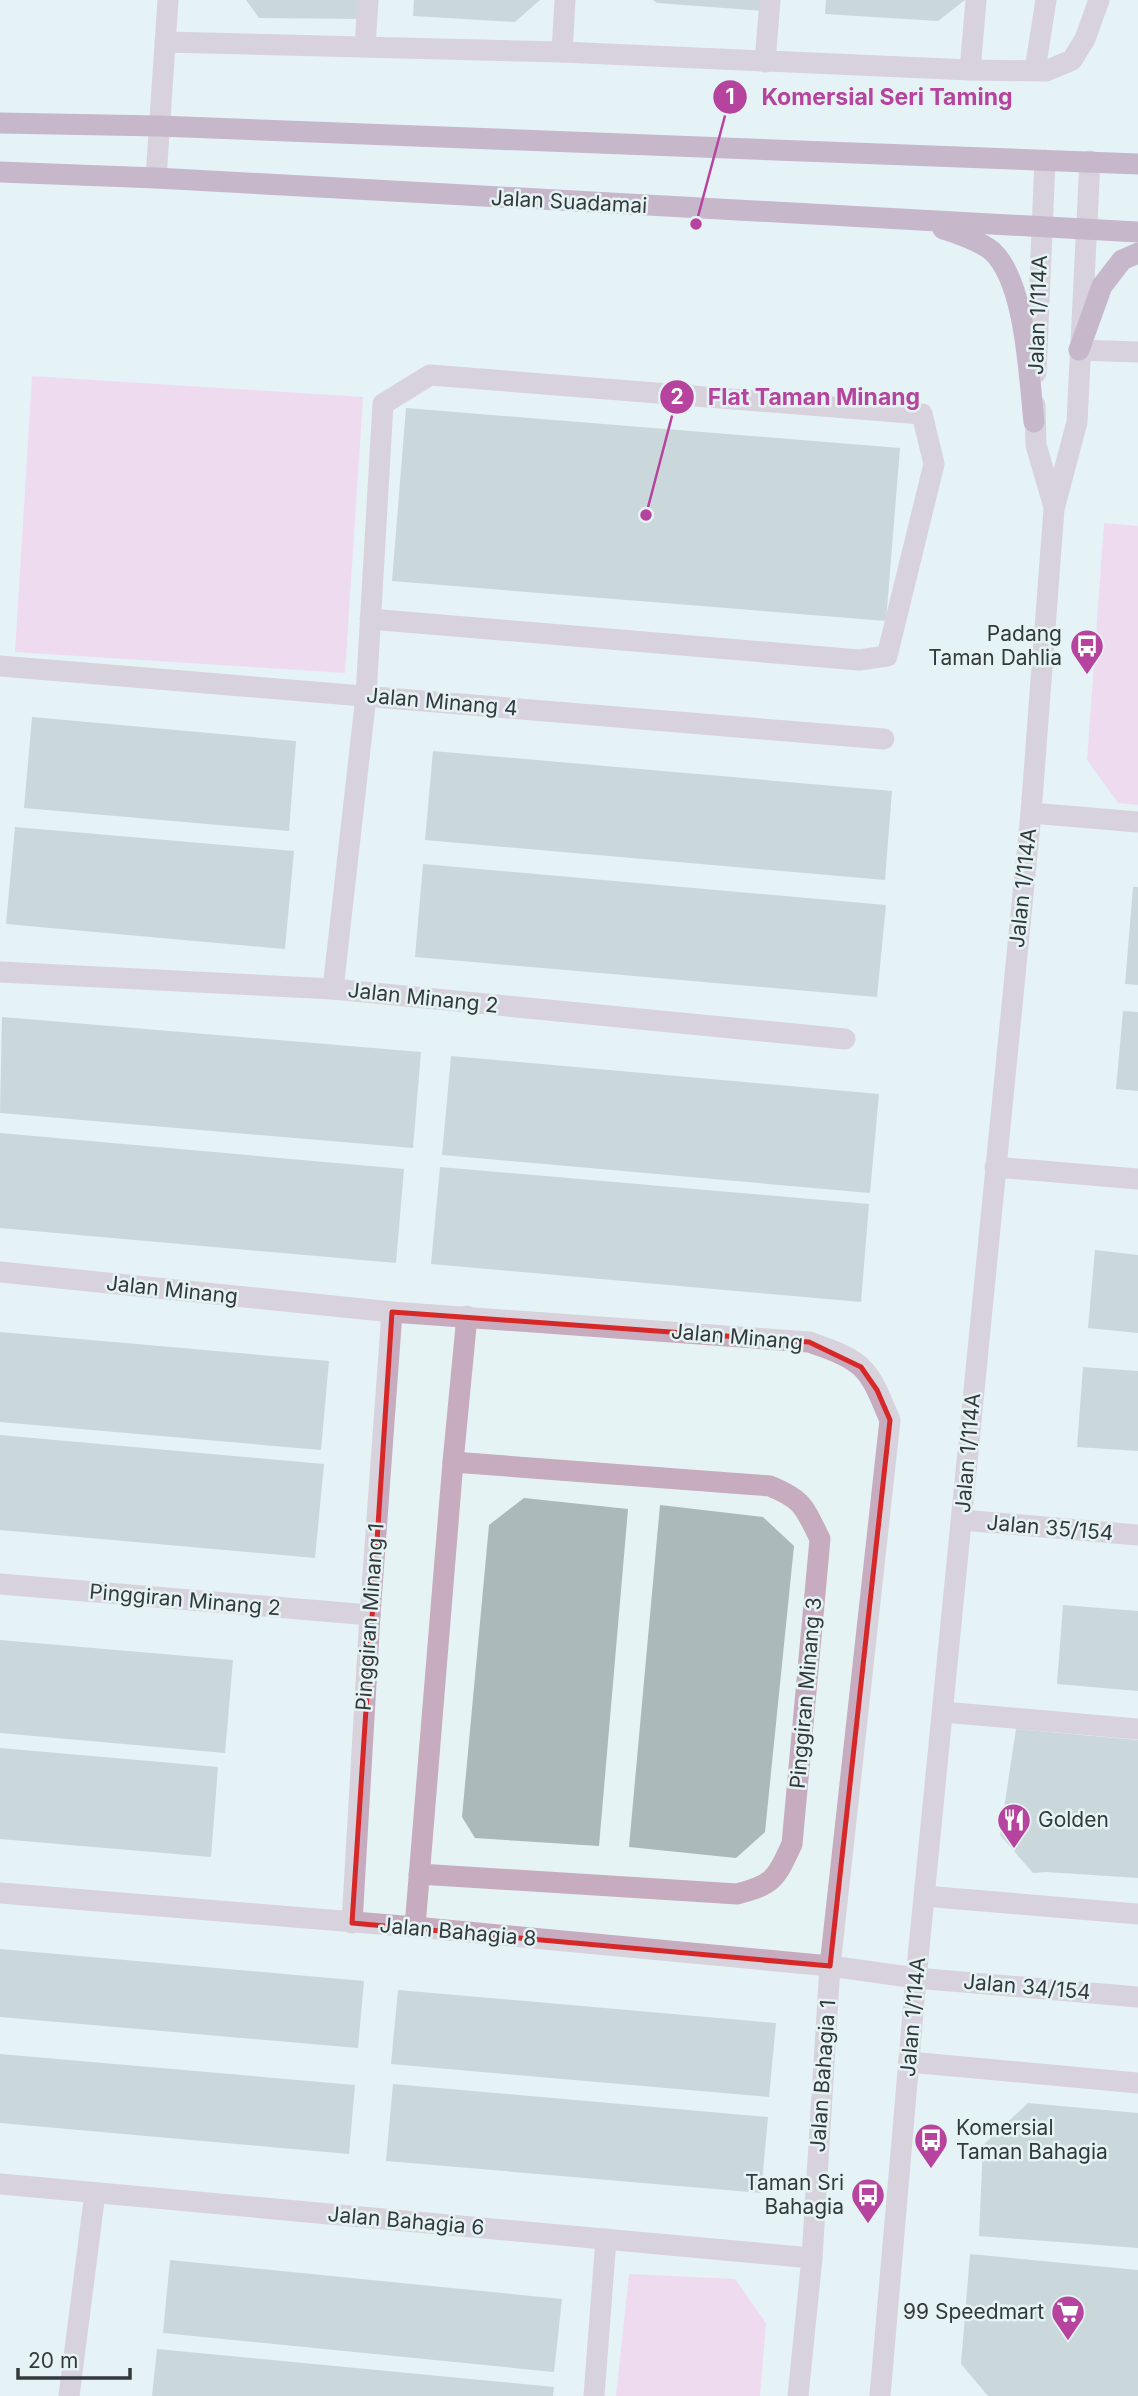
<svg xmlns="http://www.w3.org/2000/svg" width="1138" height="2396" viewBox="0 0 1138 2396" font-family="Inter,sans-serif">
	<style>
		.green { fill: #f9bfe9 }
		.building { fill: #abb9bb }
		.lines { fill: none; stroke-linecap: round; stroke-linejoin: round }
		.minor { stroke: #c7abbf; stroke-width: 21 }
		.major { stroke: #a27094; stroke-width: 21 }
		.marked { fill: none; stroke: #d62828; stroke-width: 5; stroke-linejoin: round }
		.labels { text-anchor: middle; stroke-width: 5; stroke-linejoin: round; paint-order: stroke }
		.street-label { font-size: 21px; fill: #343a3b; stroke: #e5f3f5 }
		.poi-label { font-size: 21px; fill: #343a3b; stroke: #e5f3f5; text-anchor: end }
		.leader { fill: none; stroke: #b6449e; stroke-width: 2.5 }
		.callout-dot { fill: #b6449e; stroke: #e5f3f5; stroke-width: 2.5 }
		.mark-label { font-size: 21px; text-anchor: middle; font-weight: bold; fill: #fff }
		.callout-label { font-size: 23px; text-anchor: middle; font-weight: bold; fill: #b6449e; stroke: #e5f3f5; stroke-width: 5; stroke-linejoin: round; paint-order: stroke }
	</style>
	<rect width="100%" height="100%" fill="#e5f3f5"/>
	<g class="green">
		<path d="M32,376l331,21 -18,276 -330,-21z"/>
		<path d="M1104,523l34,3v279l-20,-2 -31,-43z"/>
		<path d="M629,2274l106,5 31,44 -6,73h-144z"/>
	</g>
	<g class="building">
		<path d="M246,0h116l-2,19 -101,-1z"/>
		<path d="M414,0h126l-25,22 -102,-6z"/>
		<path d="M653,0h113l-1,11 -108,-8z"/>
		<path d="M826,0h139l-27,21 -113,-7z"/>
		<path d="M406,408l494,40 -14,173 -494,-40z"/>
		<path d="M32,717l264,24 -7,90 -265,-23z"/>
		<path d="M433,751l459,40 -7,89 -460,-40z"/>
		<path d="M15,827l279,24 -9,98 -279,-25z"/>
		<path d="M423,864l463,41 -9,92 -462,-40z"/>
		<path d="M1133,887h5v98l-13,-1z"/>
		<path d="M1123,1011l15,1v79l-22,-2z"/>
		<path d="M2,1017l419,35 -8,96 -413,-35z"/>
		<path d="M451,1056l428,38 -9,99 -428,-38z"/>
		<path d="M0,1133l404,36 -8,94 -396,-35z"/>
		<path d="M440,1167l429,37 -8,98 -430,-38z"/>
		<path d="M1095,1250l43,5v78l-50,-5z"/>
		<path d="M0,1332l329,29 -8,89 -321,-28z"/>
		<path d="M1083,1367l55,4v80l-61,-4z"/>
		<path d="M0,1435l324,29 -9,94 -315,-28z"/>
		<path d="M524,1498l104,11 -29,337 -124,-8 -13,-21 27,-292z"/>
		<path d="M660,1505l103,12 31,29 -29,286 -29,26 -107,-11z"/>
		<path d="M1063,1605l75,6v80l-81,-7z"/>
		<path d="M0,1640l233,20 -8,93 -225,-20z"/>
		<path d="M1016,1729l122,11v138l-92,-6 -13,1 -33,-38z"/>
		<path d="M0,1748l218,19 -7,90 -211,-18z"/>
		<path d="M0,1949l364,32 -6,67 -358,-31z"/>
		<path d="M398,1990l378,33 -7,74 -378,-33z"/>
		<path d="M0,2054l355,31 -6,69 -349,-31z"/>
		<path d="M393,2084l375,33 -7,76 -375,-32z"/>
		<path d="M1028,2103l110,10v135l-159,-12 4,-91z"/>
		<path d="M970,2254l168,16v126h-150l-27,-32z"/>
		<path d="M170,2260l392,39 -8,73 -391,-39z"/>
		<path d="M157,2349l397,38 -1,9h-401z"/>
	</g>
	<g class="lines">
		<g class="minor">
			<path d="M165,42l397,10 408,18 76,1 26,-11 13,-21 14,-39"/>
			<path d="M365,46l3,-46"/>
			<path d="M562,52l3,-52"/>
			<path d="M765,62l5,-62"/>
			<path d="M970,70l6,-70"/>
			<path d="M1035,70l11,-70"/>
			<path d="M156,178l12,-178"/>
			<path d="M1079,350l59,2"/>
			<path d="M1036,373l9,-213"/>
			<path d="M1035,405l1,40 18,62"/>
			<path d="M0,666l884,73"/>
			<path d="M1031,813l107,9"/>
			<path d="M0,972l333,17 512,50"/>
			<path d="M333,989l33,-293 17,-292 47,-29 492,39 12,50 -47,192 -28,4 -489,-41"/>
			<path d="M995,1167l143,12"/>
			<path d="M0,1272l392,40 417,30c17,6 37,12 51,24 15,13 22,37 30,54l-60,546 -18,292 -14,138"/>
			<path d="M962,1520l176,15"/>
			<path d="M0,1584l370,31"/>
			<path d="M943,1712l195,17"/>
			<path d="M419,1874l318,20c37,-9 39,-16 55,-50l28,-305c-16,-32 -16,-39 -50,-53l-317,-24"/>
			<path d="M0,1893l415,34 415,39 86,12 222,19"/>
			<path d="M924,1896l214,18"/>
			<path d="M352,1923l18,-308 22,-303"/>
			<path d="M415,1927l38,-465 14,-146"/>
			<path d="M909,2062l229,21"/>
			<path d="M0,2184l812,74"/>
			<path d="M69,2396l26,-203"/>
			<path d="M594,2396l12,-157"/>
			<path d="M880,2396l36,-418 115,-1165 23,-304 23,-87 13,-261"/>
		</g>
		<g class="major">
			<path d="M0,123l159,3 979,38"/>
			<path d="M0,172l156,6 982,54"/>
			<path d="M943,229c14,4 38,13 49,22 34,31 37,127 42,171"/>
			<path d="M1079,350l23,-64 20,-26 16,-7"/>
		</g>
	</g>
	<path d="M0 0H1138V2396H0ZM392,1312l417,30 52,25 16,23 13,30 -60,546 -478,-43z" fill="#e5f3f5" fill-opacity=".55" fill-rule="evenodd"/>
	<path class="marked" d="M392,1312l417,30 52,25 16,23 13,30 -60,546 -478,-43z"/>
	<defs>
		<g id="bus-pin" transform="scale(1.75)"><path d="M0 17L-7.5 6A9.5 9.5 0 1 1 7.5 6Z" fill="#b6449e" stroke="#e5f3f5"/><path d="M-5-6H5V4H4V6H2V4H-2V6H-4V4H-5ZM-3.5-4V0h7V-4ZM-3.5 1.2v1.5H-2V1.2ZM2 1.2v1.5H3.5V1.2Z" fill="#fff"/></g>
		<g id="restaurant-pin" transform="scale(1.75)"><path d="M0 17L-7.5 6A9.5 9.5 0 1 1 7.5 6Z" fill="#b6449e" stroke="#e5f3f5"/><path d="M-5-6h1v4h1v-4h1v4h1v-4h1v5L-1.5 .5V6h-2V.5L-5-1ZM5-6V6H3V1.5H1.5Q1.5-4 5-6Z" fill="#fff"/></g>
		<g id="supermarket-pin" transform="scale(1.75)"><path d="M0 17L-7.5 6A9.5 9.5 0 1 1 7.5 6Z" fill="#b6449e" stroke="#e5f3f5"/><path d="M-6-5.5h2.5l.6 2H6L4.5 2H-2.5L-4.4-4H-6ZM-1.5 3.2a1.3 1.3 0 1 0 .1 0ZM3 3.2a1.3 1.3 0 1 0 .1 0Z" fill="#fff"/></g>
	</defs>
	<g fill-rule="evenodd">
		<use href="#bus-pin" x="1087" y="646"/>
		<use href="#restaurant-pin" x="1014" y="1820"/>
		<use href="#bus-pin" x="931" y="2140"/>
		<use href="#bus-pin" x="868" y="2195"/>
		<use href="#supermarket-pin" x="1068" y="2312"/>
	</g>
	<g class="labels">
		<g class="street-label">
			<text transform="translate(569 202) rotate(3)" y="7">Jalan Suadamai</text>
			<text transform="translate(1038 315) rotate(-88)" y="7">Jalan 1/114A</text>
			<text transform="translate(442 702) rotate(5)" y="7">Jalan Minang 4</text>
			<text transform="translate(1023 888) rotate(-84)" y="7">Jalan 1/114A</text>
			<text transform="translate(423 998) rotate(6)" y="7">Jalan Minang 2</text>
			<text transform="translate(172 1290) rotate(6)" y="7">Jalan Minang</text>
			<text transform="translate(737 1337) rotate(5)" y="7">Jalan Minang</text>
			<text transform="translate(968 1453) rotate(-85)" y="7">Jalan 1/114A</text>
			<text transform="translate(1050 1528) rotate(5)" y="7">Jalan 35/154</text>
			<text transform="translate(185 1600) rotate(5)" y="7">Pinggiran Minang 2</text>
			<text transform="translate(370 1617) rotate(-86)" y="7">Pinggiran Minang 1</text>
			<text transform="translate(806 1693) rotate(-85)" y="7">Pinggiran Minang 3</text>
			<text transform="translate(458 1932) rotate(5)" y="7">Jalan Bahagia 8</text>
			<text transform="translate(1027 1987) rotate(5)" y="7">Jalan 34/154</text>
			<text transform="translate(913 2017) rotate(-85)" y="7">Jalan 1/114A</text>
			<text transform="translate(823 2076) rotate(-86)" y="7">Jalan Bahagia 1</text>
			<text transform="translate(406 2221) rotate(5)" y="7">Jalan Bahagia 6</text>
		</g>
		<g class="poi-label">
			<text x="1062" y="641">Padang<tspan x="1062" dy="24">Taman Dahlia</tspan></text>
			<text x="1038" y="1827" text-anchor="start">Golden</text>
			<text x="956" y="2135" text-anchor="start">Komersial<tspan x="956" dy="24">Taman Bahagia</tspan></text>
			<text x="844" y="2190">Taman Sri<tspan x="844" dy="24">Bahagia</tspan></text>
			<text x="1044" y="2319">99 Speedmart</text>
		</g>
	</g>
	<path class="leader" d="M696 224L730 97M646 515L677 397"/>
	<g class="callout-dot">
		<circle cx="696" cy="224" r="7"/>
		<circle cx="646" cy="515" r="7"/>
		<circle cx="730" cy="97" r="18"/>
		<circle cx="677" cy="397" r="18"/>
	</g>
	<g class="mark-label">
		<text x="730" y="104">1</text>
		<text x="677" y="404">2</text>
	</g>
	<g class="callout-label">
		<text x="887" y="105">Komersial Seri Taming</text>
		<text x="814" y="405">Flat Taman Minang</text>
	</g>
	<path d="M18 2368v10h112v-10" fill="none" stroke="#343a3b" stroke-width="3.5"/>
	<text x="28" y="2368" font-size="21" fill="#343a3b" stroke="#e5f3f5" stroke-width="5" paint-order="stroke">20 m</text>
</svg>
